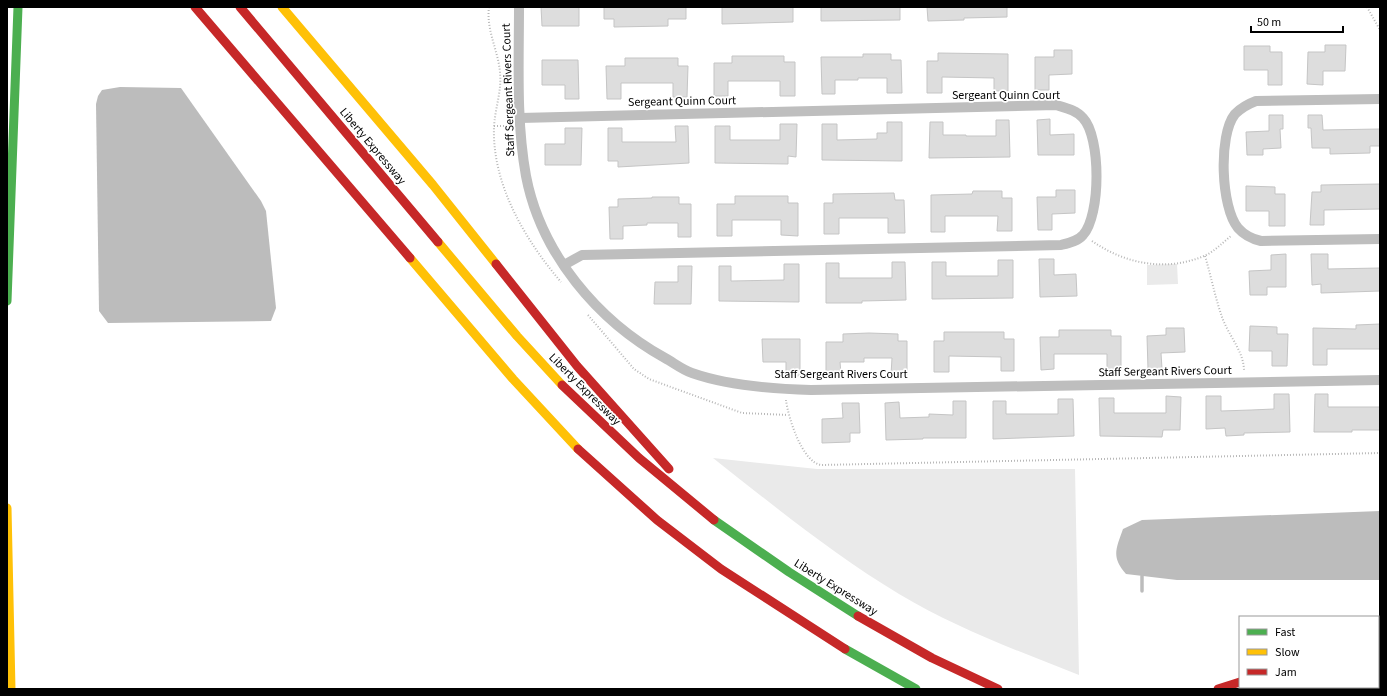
<svg xmlns="http://www.w3.org/2000/svg" width="1387" height="696" viewBox="0 0 1387 696" font-family="'Source Sans 3',sans-serif">
	<style>
		.green { fill: #eaeaea }
		.water { fill: #bcbcbc }
		.lines { fill: none; stroke-linecap: round; stroke-linejoin: round }
		.stream { stroke: #bcbcbc; stroke-width: 3.5 }
		.building { fill: #ddd; stroke: #c5c5c5 }
		.path { stroke: #b8b8b8; stroke-width: 2; stroke-dasharray: 1 2; stroke-linecap: butt }
		.street { stroke: #bebebe; stroke-width: 10 }
		.fast { stroke: #4caf50; stroke-width: 9 }
		.slow { stroke: #ffc107; stroke-width: 9 }
		.jam { stroke: #c62828; stroke-width: 9 }
		.labels { text-anchor: middle; stroke-width: 3.5; stroke-linejoin: round; paint-order: stroke }
		.street-label { font-size: 12px; fill: #000; stroke: #fff }
	</style>
	<rect width="100%" height="100%" fill="#fff"/>
	<g class="green">
		<path d="M1177,264l1,20 -31,1v-20z"/>
		<path d="M713,458l104,11h258l4,206c-61,-24 -123,-47 -180,-81 -66,-40 -125,-88 -186,-136z"/>
	</g>
	<g class="water">
		<path d="M120,87l61,1 80,113 5,10 10,97 -5,13 -163,2 -9,-12 -3,-207 2,-8 4,-6z"/>
		<path d="M1380,511v69h-203l-51,-6c-15,-17 -10,-25 -3,-45l19,-9z"/>
	</g>
	<g class="lines">
		<path class="stream" d="M1142,576v15"/>
	</g>
	<g class="building">
		<path d="M541,7h38v19h-37z"/>
		<path d="M604,7h82v12h-18v7l-54,1v-8h-10z"/>
		<path d="M722,7h71v15l-71,2z"/>
		<path d="M821,7h79v13l-79,1z"/>
		<path d="M927,7h80v10l-43,1v2l-36,1z"/>
		<path d="M1325,45h21l-1,26h-22v14l-16,-1 1,-32h17z"/>
		<path d="M1244,46h26v6h12v33h-14v-15h-24z"/>
		<path d="M1054,50h18v24l-23,1v15h-14v-33h19z"/>
		<path d="M938,53l70,1v37h-14v-13l-52,-1v16h-15v-32h11z"/>
		<path d="M863,54h28v6h10l1,33h-15v-15h-29v2h-23v14h-13l-1,-37h42z"/>
		<path d="M732,56h52v6h11v34h-15v-15h-52v15h-14v-33h18z"/>
		<path d="M625,58h53v8h10l-1,31h-14v-14h-52v16h-14l-1,-33h19z"/>
		<path d="M542,60h36l1,39h-14v-14h-23z"/>
		<path d="M1269,115h14v14h-3l1,19 -18,1v6h-16l-1,-23 23,-1z"/>
		<path d="M1308,115h14l1,15 57,-1v17h-10v7l-40,1v-6h-18l-1,-20h-3z"/>
		<path d="M1050,119v16l24,-1v21h-36l-1,-35z"/>
		<path d="M996,120h13l1,37 -81,1 1,-36h13v13h23v1h30z"/>
		<path d="M887,122h15v39l-80,-1v-36h15v16l40,-1v-6h10z"/>
		<path d="M780,124h17l-1,33 -8,-1v8l-73,-1v-37h15v14h50z"/>
		<path d="M675,126h13l1,37 -71,4v-6h-10v-33h14v14h54z"/>
		<path d="M565,128h17l-1,37h-36v-21h20z"/>
		<path d="M1380,184v25l-56,1v15h-14l2,-33h9v-7z"/>
		<path d="M1246,186l29,1v7h10v32h-16v-15h-23z"/>
		<path d="M1056,190h19v23l-23,1v16h-14l-1,-33h19z"/>
		<path d="M973,191h29v7h10v33h-15l1,-15h-53v16h-14v-37l41,-1z"/>
		<path d="M894,193l1,7h9l1,33h-17v-15h-49v16h-15v-31h9v-9z"/>
		<path d="M735,196h53v7h10v33l-17,-1v-15h-49v16h-15v-32h18z"/>
		<path d="M652,197h27v7h12v33h-13v-14h-31v2l-24,1v13h-13l-1,-32h9v-8l34,-1z"/>
		<path d="M1286,254v33h-19v8h-17l-1,-24 22,-1v-15z"/>
		<path d="M1311,254h17v15l52,-1v23l-59,2v-9l-9,1z"/>
		<path d="M1039,259h15v16l22,-1 1,22 -37,1z"/>
		<path d="M998,260h15v38l-81,1v-37h14v14h52z"/>
		<path d="M892,262h13l1,38 -44,1v2h-36v-40h13v15h53z"/>
		<path d="M784,264h15v38l-80,-1v-35h12v15l53,-1z"/>
		<path d="M678,266h14l-1,38h-37l1,-22h23z"/>
		<path d="M1380,324v25h-53v16h-14v-37l43,1v-4z"/>
		<path d="M1250,326l27,1v7h11l-1,32h-15v-15h-23z"/>
		<path d="M1166,328h18l1,24 -24,1 1,16h-14l-1,-33 19,-1z"/>
		<path d="M1059,330h52v6h10v33h-14v-15h-53v15l-13,1 -1,-33h19z"/>
		<path d="M944,332h60v7h10v32h-13v-14l-52,-1v16h-15v-31h10z"/>
		<path d="M869,333l29,1v7h9v34h-16l1,-17h-28v4h-24l1,12h-15v-32h17v-8z"/>
		<path d="M762,339h38v37h-14v-14h-23z"/>
		<path d="M1274,394h15l1,38 -46,1v2l-18,1 -1,-8 -19,1v-33h15v15l30,-1 23,-1z"/>
		<path d="M1315,394h13v13h52v23h-28v2h-38z"/>
		<path d="M1166,396l15,1 -1,33h-17l-1,7 -62,-1 -1,-38h15v15h52z"/>
		<path d="M1058,399h15l1,37 -81,3v-38h13v13h52z"/>
		<path d="M953,401h13v37h-43v1l-37,1 -1,-37 14,-1 1,16 29,-1v-3l24,1z"/>
		<path d="M842,403h17l1,30h-10v9l-28,1v-24l21,-1z"/>
	</g>
	<g class="lines">
		<g class="path">
			<path d="M489,7c-3,23 9,43 11,65 2,19 -5,36 -6,55 -2,57 31,113 67,155"/>
			<path d="M1367,7l13,23"/>
			<path d="M494,126h15"/>
			<path d="M1092,241c33,23 74,31 112,15 10,-4 18,-13 27,-20"/>
			<path d="M1205,256c6,20 10,41 17,61 6,18 22,34 22,54"/>
			<path d="M588,315l46,54 15,10 93,34 46,2"/>
			<path d="M786,400c2,17 16,62 35,65l559,-12"/>
		</g>
		<g class="street">
			<path d="M519,7c0,56 -3,114 7,169 15,78 72,145 139,182 9,5 18,12 27,15 37,13 80,16 119,17l569,-10"/>
			<path d="M1380,99l-124,2c-8,3 -15,7 -21,13 -17,21 -14,94 3,114 7,8 14,11 23,13l119,-2"/>
			<path d="M520,118l536,-13c10,3 20,5 27,13 18,19 18,97 0,117 -5,6 -14,8 -22,10l-479,10 -18,10"/>
		</g>
		<g class="fast">
			<path d="M7,301l11,-294"/>
			<path d="M714,520l75,52 69,44"/>
			<path d="M845,649l71,40"/>
		</g>
		<g class="slow">
			<path d="M282,7l151,178 63,79"/>
			<path d="M438,242l79,94 45,49"/>
			<path d="M410,258l103,121 65,70"/>
			<path d="M7,508l4,181"/>
		</g>
		<g class="jam">
			<path d="M195,7l215,251"/>
			<path d="M240,7l198,235"/>
			<path d="M496,264l81,102 92,103"/>
			<path d="M562,385l77,73 75,62"/>
			<path d="M578,449l79,71 64,49 124,80"/>
			<path d="M858,616l74,42 66,31"/>
			<path d="M1378,676h2"/>
			<path d="M1218,689l22,-7"/>
		</g>
	</g>
	<g class="labels">
		<g class="street-label">
			<text transform="translate(508 90) rotate(-92)" y="4">Staff Sergeant Rivers Court</text>
			<text x="1006" y="99">Sergeant Quinn Court</text>
			<text transform="translate(682 101) rotate(-1)" y="4">Sergeant Quinn Court</text>
			<text transform="translate(373 146) rotate(50)" y="4">Liberty Expressway</text>
			<text transform="translate(1165 371) rotate(-1)" y="4">Staff Sergeant Rivers Court</text>
			<text x="841" y="378">Staff Sergeant Rivers Court</text>
			<text transform="translate(585 389) rotate(45)" y="4">Liberty Expressway</text>
			<text transform="translate(836 587) rotate(32)" y="4">Liberty Expressway</text>
		</g>
	</g>
	<rect width="1387" height="696" fill="none" stroke="#000000" stroke-width="16"/>
	<rect x="1239" y="616" width="140" height="72" fill="#ffffff" stroke="#999999"/>
	<rect x="1247" y="629" width="20" height="6" fill="#4caf50" stroke="#999999"/>
	<text x="1275" y="636" font-size="12" fill="#000000">Fast</text>
	<rect x="1247" y="649" width="20" height="6" fill="#ffc107" stroke="#999999"/>
	<text x="1275" y="656" font-size="12" fill="#000000">Slow</text>
	<rect x="1247" y="669" width="20" height="6" fill="#c62828" stroke="#999999"/>
	<text x="1275" y="676" font-size="12" fill="#000000">Jam</text>
	<path d="M1251 26v6h92v-6" fill="none" stroke="#000000" stroke-width="2"/>
	<text x="1257" y="26" font-size="12" fill="#000000" stroke="#ffffff" stroke-width="3" paint-order="stroke">50 m</text>
</svg>
